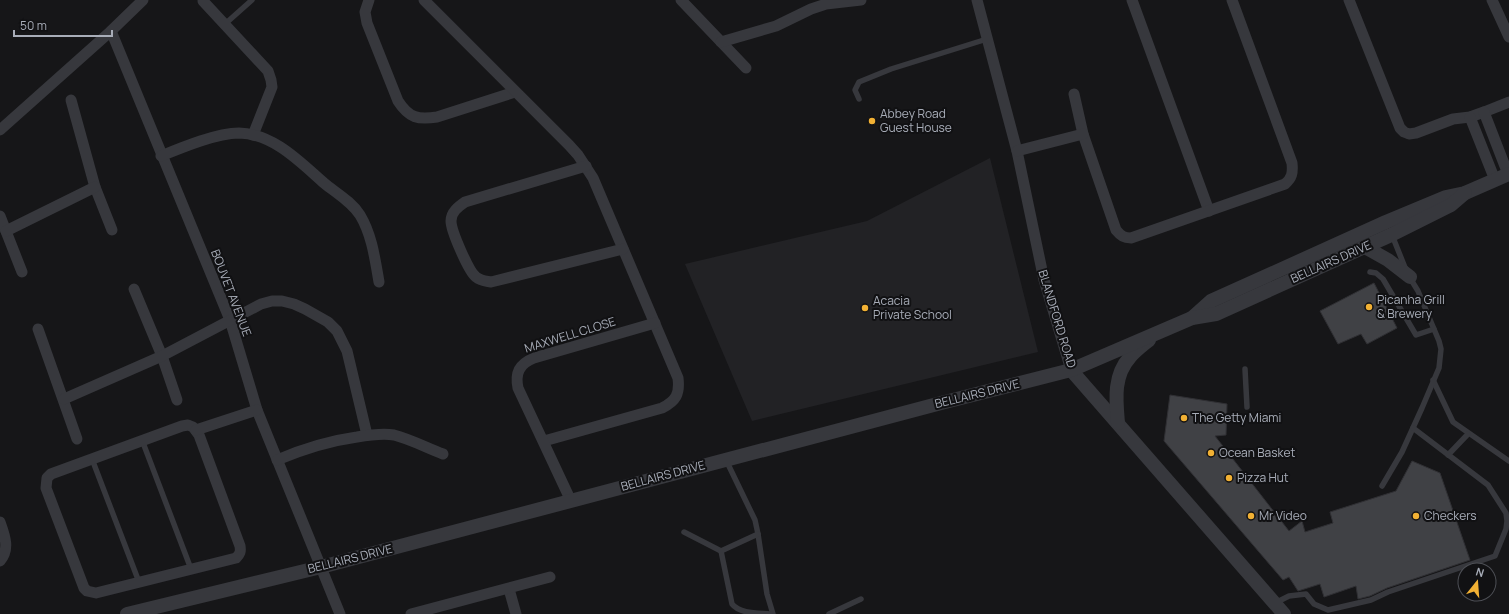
<svg xmlns="http://www.w3.org/2000/svg" width="1509" height="614" viewBox="0 0 1509 614" font-family="Manrope,sans-serif">
	<style>
		.built { fill: #222225 }
		.building { fill: #404145; stroke: #303034 }
		.lines { fill: none; stroke-linecap: round; stroke-linejoin: round }
		.service { stroke: #37383d; stroke-width: 5.5 }
		.minor { stroke: #37383d; stroke-width: 11 }
		.tertiary { stroke: #37383d; stroke-width: 14 }
		.poi-dot { fill: #f2b134; stroke: #111113; stroke-width: 1.5 }
		.labels { text-anchor: middle; stroke-width: 4; stroke-linejoin: round; paint-order: stroke }
		.poi-label { font-size: 12px; fill: #a8adb8; stroke: #111113; text-anchor: start }
		.street-label { font-size: 12px; fill: #a8adb8; stroke: #111113 }
	</style>
	<rect width="100%" height="100%" fill="#161618"/>
	<path class="built" d="M990,158l48,194 -286,69 -67,-157 182,-43z"/>
	<g class="building">
		<path d="M1374,283l23,45 -30,16 -6,-10 -23,10 -18,-33z"/>
		<path d="M1170,395l57,9 -1,31 -11,1 74,95 13,-10 3,11 28,-9 -3,-11 66,-21 16,-30 28,12 30,87 -83,28 -17,8 -12,3 -2,-13 -32,11 -4,-13 -22,7 -9,-14 -6,3 -119,-139z"/>
	</g>
	<g class="lines">
		<g class="service">
			<path d="M225,24l27,-24"/>
			<path d="M859,99l-4,-9 4,-8 32,-13 96,-30"/>
			<path d="M1392,235l14,35"/>
			<path d="M1370,272l6,1 7,6 33,56 18,-6"/>
			<path d="M1245,369l2,38"/>
			<path d="M1433,380l20,42 56,39"/>
			<path d="M142,440l49,129"/>
			<path d="M1448,455l20,-21"/>
			<path d="M92,459l47,123"/>
			<path d="M726,460l29,60 3,14 9,60 6,20"/>
			<path d="M1382,486l20,-34 20,-44 17,-40 2,-19 -2,-8 -21,-50 -8,-13"/>
			<path d="M684,532l37,19"/>
			<path d="M758,534l-37,17 11,53c8,10 26,9 38,10"/>
			<path d="M1275,603l14,-7 17,-2 8,10 14,6 43,-10 17,-8 107,-36 11,-27 1,-8 -1,-8 -18,-28 -75,-57"/>
			<path d="M829,614l32,-15"/>
		</g>
		<g class="minor">
			<path d="M369,0l-4,12 2,11 31,78c11,17 20,19 39,16l78,-25"/>
			<path d="M424,0l145,145 9,10 15,23 85,200c2,16 -2,23 -16,30l-118,33"/>
			<path d="M681,0l65,68"/>
			<path d="M977,0l40,151 27,129 27,90"/>
			<path d="M1132,0l77,211"/>
			<path d="M1349,0l51,128 4,4 5,2 7,-1 37,-14 17,-2 14,-5 25,-10"/>
			<path d="M1492,0l17,37"/>
			<path d="M203,1l65,70 3,9 1,7 -19,48"/>
			<path d="M111,31l119,289 27,90 83,204"/>
			<path d="M721,42l55,-16 35,-17 15,-5 35,-4"/>
			<path d="M1074,94l9,40 33,96c5,6 8,8 15,8l154,-54c7,-6 8,-11 7,-21l-60,-163"/>
			<path d="M71,100l24,87 17,43"/>
			<path d="M1484,112l24,62"/>
			<path d="M1470,117l25,63"/>
			<path d="M0,130l111,-99 32,-31"/>
			<path d="M1017,151l66,-17"/>
			<path d="M161,156c22,-9 56,-23 78,-23 35,1 61,29 85,50 12,10 27,18 36,32 12,20 15,44 19,67"/>
			<path d="M586,166l-121,36c-7,5 -14,10 -14,19 0,10 18,51 25,56 5,4 10,4 15,5l132,-33"/>
			<path d="M0,216l22,56"/>
			<path d="M6,231l89,-44"/>
			<path d="M134,289l28,67 15,44"/>
			<path d="M38,329l39,110"/>
			<path d="M64,399l98,-43 99,-52 11,-3h10l12,3 11,5 23,13 9,9 10,20 20,84"/>
			<path d="M188,425l5,2 6,8 41,111c1,6 0,8 -4,12l-140,35 -9,-2 -3,-3 -38,-100 1,-10 4,-4 131,-48z"/>
			<path d="M196,430l61,-20"/>
			<path d="M277,460c26,-11 51,-19 80,-23 12,-2 25,-4 37,-2 16,4 33,13 49,19"/>
			<path d="M571,501l-53,-113c-3,-15 1,-24 16,-30l121,-35"/>
			<path d="M0,522c5,14 10,27 0,39"/>
			<path d="M509,589l7,25"/>
			<path d="M411,614l139,-37"/>
		</g>
		<g class="tertiary">
			<path d="M1365,247l23,13 22,17"/>
			<path d="M1192,318l19,-17 175,-79 60,-25 19,-4 44,-19"/>
			<path d="M1071,370l213,244"/>
			<path d="M1118,423c-2,-23 -5,-47 12,-66 5,-6 13,-12 19,-17"/>
			<path d="M127,614l194,-47 624,-165 126,-32 121,-52 24,-4 175,-79 60,-30 14,-12"/>
		</g>
	</g>
	<g class="poi-dot">
		<circle cx="872" cy="121" r="4"/>
		<circle cx="1369" cy="307" r="4"/>
		<circle cx="865" cy="308" r="4"/>
		<circle cx="1184" cy="418" r="4"/>
		<circle cx="1211" cy="453" r="4"/>
		<circle cx="1229" cy="478" r="4"/>
		<circle cx="1251" cy="516" r="4"/>
		<circle cx="1416" cy="516" r="4"/>
	</g>
	<g class="labels">
		<g class="poi-label">
			<text x="880" y="118">Abbey Road<tspan x="880" dy="14">Guest House</tspan></text>
			<text x="1377" y="304">Picanha Grill<tspan x="1377" dy="14">&amp; Brewery</tspan></text>
			<text x="873" y="305">Acacia<tspan x="873" dy="14">Private School</tspan></text>
			<text x="1192" y="422">The Getty Miami</text>
			<text x="1219" y="457">Ocean Basket</text>
			<text x="1237" y="482">Pizza Hut</text>
			<text x="1259" y="520">Mr Video</text>
			<text x="1424" y="520">Checkers</text>
		</g>
		<g class="street-label">
			<text transform="translate(1331 262) rotate(-24)" y="4">BELLAIRS DRIVE</text>
			<text transform="translate(231 293) rotate(69)" y="4">BOUVET AVENUE</text>
			<text transform="translate(1057 319) rotate(73)" y="4">BLANDFORD ROAD</text>
			<text transform="translate(570 335) rotate(-17)" y="4">MAXWELL CLOSE</text>
			<text transform="translate(977 394) rotate(-14)" y="4">BELLAIRS DRIVE</text>
			<text transform="translate(663 476) rotate(-15)" y="4">BELLAIRS DRIVE</text>
			<text transform="translate(350 559) rotate(-14)" y="4">BELLAIRS DRIVE</text>
		</g>
	</g>
	<g transform="translate(1477 582) rotate(17)"><circle r="19" fill="#111113" stroke="#4d4f55"/>
	<path d="M0-3L7 15L0 10L-7 15Z" fill="#f2b134"/>
	<text y="-6" font-size="11" font-weight="bold" text-anchor="middle" fill="#a8adb8">N</text>
	</g>
	<path d="M14 30v6h98v-6" fill="none" stroke="#a8adb8" stroke-width="2"/>
	<text x="20" y="30" font-size="12" fill="#a8adb8" stroke="#111113" stroke-width="3" paint-order="stroke">50 m</text>
</svg>
